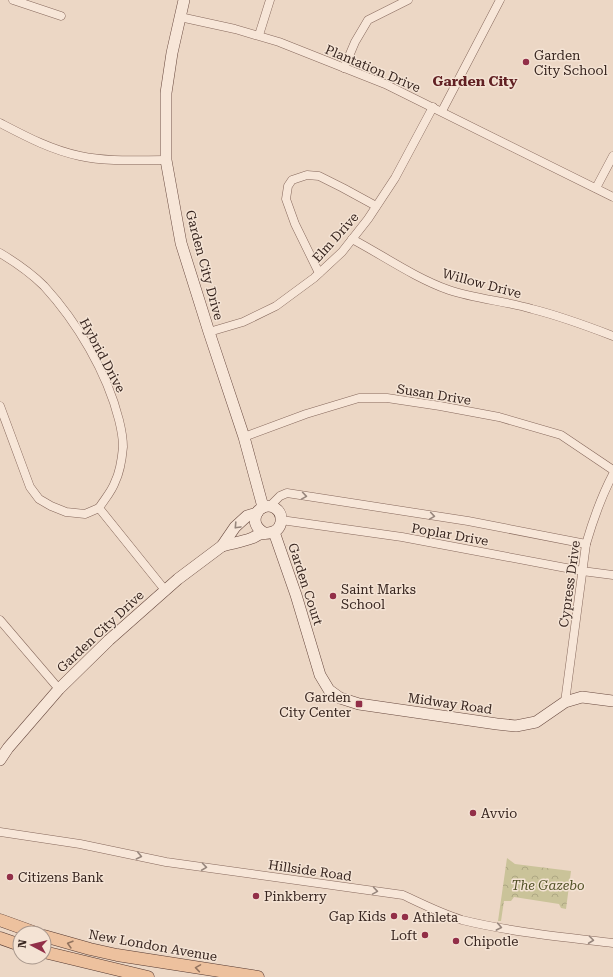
<svg xmlns="http://www.w3.org/2000/svg" width="613" height="977" viewBox="0 0 613 977" font-family="'Roboto Serif',serif">
	<style>
		.forest { fill: url(#forest-crowns) }
		.lines { fill: none; stroke-linecap: round; stroke-linejoin: round }
		.street-casing { stroke: #86685c; stroke-width: 9 }
		.secondary-casing { stroke: #68493f; stroke-width: 12 }
		.primary-casing { stroke: #543830; stroke-width: 13 }
		.street { stroke: #f7e6d8; stroke-width: 8 }
		.secondary { stroke: #f7e6d8; stroke-width: 11 }
		.primary { stroke: #edc19e; stroke-width: 12 }
		.oneway { stroke: #97867c }
		.oneway2 { stroke: #92735e }
		.poi-dot { fill: #922f48; stroke: #f4e3d4; stroke-width: 1.5 }
		.labels { text-anchor: middle; stroke-width: 3; stroke-linejoin: round; paint-order: stroke }
		.poi-label { font-size: 13px; fill: #37251f; stroke: #f4e3d4; text-anchor: start }
		.street-label { font-size: 13px; fill: #37251f; stroke: #f4e3d4 }
		.park-label { font-size: 13px; font-style: italic; fill: #525227; stroke: #f4e3d4 }
		.neighbourhood-label { font-size: 14px; font-weight: bold; fill: #612023; stroke: #f4e3d4 }
	</style>
	<defs>
		<pattern id="forest-crowns" width="20" height="18" patternUnits="userSpaceOnUse"><rect width="20" height="18" fill="#cac399"/><path d="M2 6a3 3 0 1 1 6 0M12 15a3 3 0 1 1 6 0" fill="none" stroke="#aea783"/></pattern>
	</defs>
	<rect width="100%" height="100%" fill="#ecd7c5"/>
	<path class="forest" d="M507,858l8,6 56,7 -5,38 -5,-1 -2,-4 -45,-7 -3,4h-7l-3,20h-3z"/>
	<g class="lines">
		<g class="street-casing">
			<g id="street">
				<path d="M13,0l48,16"/>
				<path d="M180,17l55,12 44,13 106,42 228,113"/>
				<path d="M259,35l11,-35"/>
				<path d="M344,68l11,-26 13,-22 40,-20"/>
				<path d="M442,111l58,-111"/>
				<path d="M0,123c25,13 51,27 80,33 28,6 57,4 86,4"/>
				<path d="M596,188l17,-32"/>
				<path d="M352,239c32,17 63,39 97,51 27,9 56,11 83,19 28,7 55,17 81,27"/>
				<path d="M0,253c15,9 31,20 44,33 33,36 63,86 75,134 2,8 4,18 4,27 -1,11 -3,25 -8,35 -3,9 -11,18 -16,26l66,82"/>
				<path d="M319,273l-24,-49 -9,-25 2,-13 4,-6 15,-5 12,1 24,12 33,18"/>
				<path d="M209,332l34,-10 33,-16 38,-28 28,-26 26,-33 27,-41 38,-71"/>
				<path d="M0,406l30,81 9,12 12,7 15,6 19,2 14,-6"/>
				<path d="M244,437l62,-23 53,-16h28l53,8 59,11 62,18 52,35"/>
				<path d="M270,506l10,-10 7,-3 181,28 118,23"/>
				<path d="M281,520l121,17 180,34 31,4"/>
				<path d="M0,620l59,69"/>
				<path d="M565,702l21,-158c7,-24 15,-47 27,-70"/>
				<path d="M0,832l80,12 86,18 237,33c19,9 39,19 59,25 49,12 101,17 151,23"/>
			</g>
		</g>
		<g class="secondary-casing">
			<g id="secondary">
				<path d="M184,0l-12,53 -6,40v67l15,83 28,89 35,105 19,70"/>
				<path d="M274,532l22,63 24,80 9,15 11,8 19,6 138,20 19,2 20,-4 29,-20 17,-5 31,4"/>
				<path d="M222,546c10,-3 20,-4 30,-8 3,-1 5,-3 8,-4 5,-1 10,0 15,-3 4,-2 7,-8 6,-13 0,-4 -3,-8 -6,-10 -16,-9 -30,16 -10,25"/>
				<path d="M0,760l8,-12 51,-59 50,-49 69,-61 44,-33 13,-19 12,-11 10,-3"/>
			</g>
		</g>
		<g class="primary-casing">
			<g id="primary">
				<path d="M0,920l36,13"/>
				<path d="M44,936l46,13 27,6 141,22"/>
				<path d="M0,938l20,7"/>
				<path d="M44,952l104,25"/>
			</g>
		</g>
		<use href="#street" class="street"/>
		<use href="#secondary" class="secondary"/>
		<use href="#primary" class="primary"/>
	</g>
	<defs><path id="oneway-chevron" d="M-2-3.5L2.5 0L-2 3.5" fill="none" stroke-width="1.6" stroke-linecap="round" stroke-linejoin="round"/></defs>
	<g class="oneway">
		<use href="#oneway-chevron" transform="translate(304 496) rotate(9)"/>
		<use href="#oneway-chevron" transform="translate(432 516) rotate(9)"/>
		<use href="#oneway-chevron" transform="translate(237 526) rotate(133)"/>
		<use href="#oneway-chevron" transform="translate(139 856) rotate(13)"/>
		<use href="#oneway-chevron" transform="translate(204 867) rotate(8)"/>
		<use href="#oneway-chevron" transform="translate(375 891) rotate(9)"/>
		<use href="#oneway-chevron" transform="translate(499 927) rotate(11)"/>
		<use href="#oneway-chevron" transform="translate(591 940) rotate(7)"/>
	</g>
	<g class="oneway2">
		<use href="#oneway-chevron" transform="translate(70 944) rotate(-164)"/>
		<use href="#oneway-chevron" transform="translate(198 968) rotate(-171)"/>
	</g>
	<g class="poi-dot">
		<circle cx="526" cy="62" r="4"/>
		<circle cx="333" cy="596" r="4"/>
		<rect x="355" y="700" width="8" height="8" rx="2"/>
		<circle cx="473" cy="813" r="4"/>
		<circle cx="10" cy="877" r="4"/>
		<circle cx="256" cy="896" r="4"/>
		<circle cx="394" cy="916" r="4"/>
		<circle cx="405" cy="917" r="4"/>
		<circle cx="425" cy="935" r="4"/>
		<circle cx="456" cy="941" r="4"/>
	</g>
	<g class="labels">
		<g class="poi-label">
			<text x="534" y="60">Garden<tspan x="534" dy="15">City School</tspan></text>
			<text x="341" y="594">Saint Marks<tspan x="341" dy="15">School</tspan></text>
			<text x="351" y="702" text-anchor="end">Garden<tspan x="351" dy="15">City Center</tspan></text>
			<text x="481" y="818">Avvio</text>
			<text x="18" y="882">Citizens Bank</text>
			<text x="264" y="901">Pinkberry</text>
			<text x="386" y="921" text-anchor="end">Gap Kids</text>
			<text x="413" y="922">Athleta</text>
			<text x="417" y="940" text-anchor="end">Loft</text>
			<text x="464" y="946">Chipotle</text>
		</g>
		<g class="street-label">
			<text transform="translate(373 68) rotate(23)" y="5">Plantation Drive</text>
			<text transform="translate(335 237) rotate(-48)" y="5">Elm Drive</text>
			<text transform="translate(205 265) rotate(75)" y="5">Garden City Drive</text>
			<text transform="translate(482 283) rotate(15)" y="5">Willow Drive</text>
			<text transform="translate(103 355) rotate(62)" y="5">Hybrid Drive</text>
			<text transform="translate(434 394) rotate(9)" y="5">Susan Drive</text>
			<text transform="translate(450 534) rotate(10)" y="5">Poplar Drive</text>
			<text transform="translate(306 584) rotate(72)" y="5">Garden Court</text>
			<text transform="translate(569 584) rotate(-82)" y="5">Cypress Drive</text>
			<text transform="translate(100 631) rotate(-43)" y="5">Garden City Drive</text>
			<text transform="translate(450 703) rotate(8)" y="5">Midway Road</text>
			<text transform="translate(310 870) rotate(8)" y="5">Hillside Road</text>
			<text transform="translate(153 945) rotate(10)" y="5">New London Avenue</text>
		</g>
		<g class="park-label">
			<text x="548" y="890">The Gazebo</text>
		</g>
		<g class="neighbourhood-label">
			<text x="475" y="86">Garden City</text>
		</g>
	</g>
	<g transform="translate(32 945) rotate(277)"><circle r="19" fill="#f4e3d4" stroke="#a8978c"/>
	<path d="M0-3L7 15L0 10L-7 15Z" fill="#922f48"/>
	<text y="-6" font-size="11" font-weight="bold" text-anchor="middle" fill="#37251f">N</text>
	</g>
</svg>
